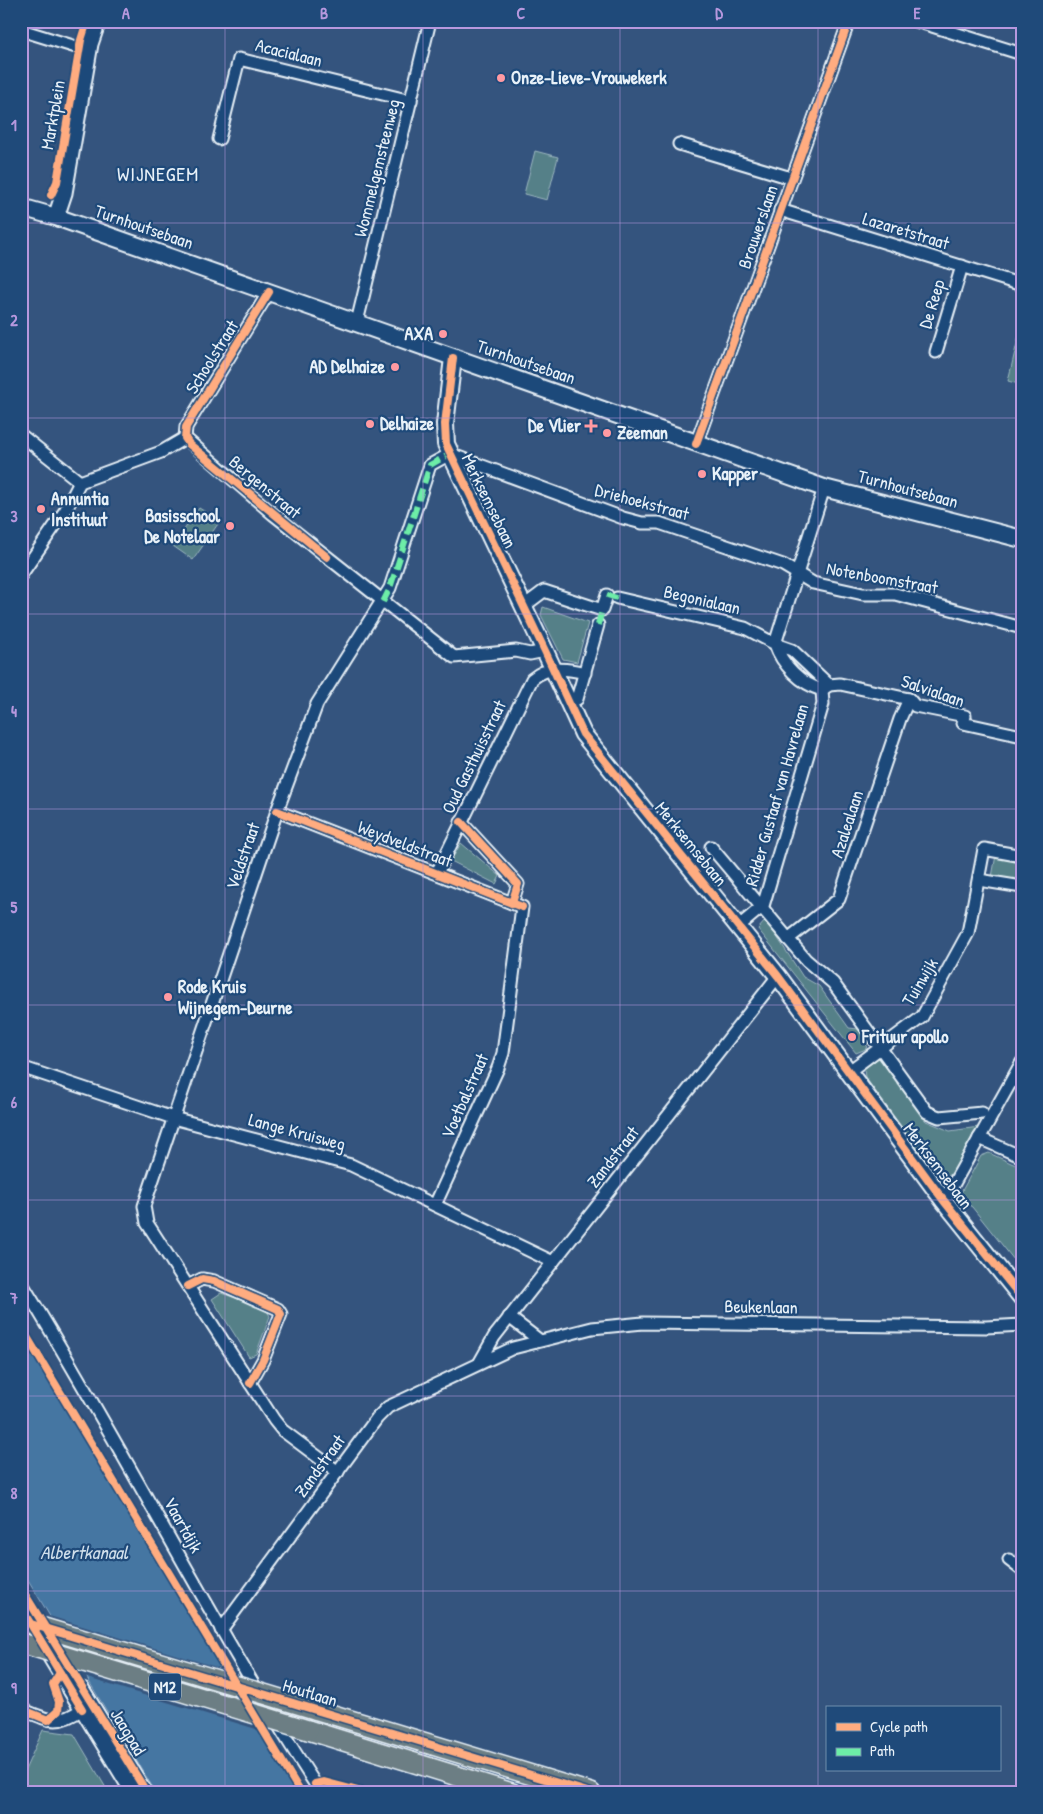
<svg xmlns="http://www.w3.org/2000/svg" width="1043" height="1814" viewBox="0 0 1043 1814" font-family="'Patrick Hand',sans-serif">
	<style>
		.green { fill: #548088; stroke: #9eb8c0 }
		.water { fill: #4576a2; stroke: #86a7c4 }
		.pier { fill: #34547e }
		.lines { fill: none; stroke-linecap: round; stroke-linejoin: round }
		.minor-casing { stroke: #e8f1f8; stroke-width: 15 }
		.tertiary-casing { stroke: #e8f1f8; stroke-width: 19 }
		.secondary-casing { stroke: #e8f1f8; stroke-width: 20 }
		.primary-casing { stroke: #e8f1f8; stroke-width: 22 }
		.minor { stroke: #1f4a7a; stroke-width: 11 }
		.tertiary { stroke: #1f4a7a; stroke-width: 15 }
		.secondary { stroke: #1f4a7a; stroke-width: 16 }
		.primary { stroke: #6c7e84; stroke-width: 19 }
		.primary-bridge-casing { stroke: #e8f1f8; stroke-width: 22; stroke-linecap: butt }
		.primary-bridge { stroke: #6c7e84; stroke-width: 19 }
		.quiet { stroke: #6deda7; stroke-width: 6; stroke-dasharray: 12 6; stroke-linecap: butt }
		.cycleway-casing { stroke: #1f4a7a; stroke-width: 11 }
		.cycleway { stroke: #ffac80; stroke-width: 8 }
		.grid { fill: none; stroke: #b798de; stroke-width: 1; stroke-opacity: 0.55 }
		.poi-dot { fill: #ff9aa2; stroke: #1f4a7a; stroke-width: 2 }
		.labels { text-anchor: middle; stroke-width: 4.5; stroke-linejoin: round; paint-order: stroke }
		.shield { fill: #1f4a7a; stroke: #acbfd2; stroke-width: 1 }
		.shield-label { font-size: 16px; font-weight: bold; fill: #e8f1f8 }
		.street-label { font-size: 18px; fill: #e8f1f8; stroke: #1f4a7a }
		.poi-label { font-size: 18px; font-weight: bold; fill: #e8f1f8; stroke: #1f4a7a; text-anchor: start }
		.water-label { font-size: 19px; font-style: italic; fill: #d0dfeb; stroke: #1f4a7a }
		.quarter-label { font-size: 20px; letter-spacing: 1px; fill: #e8f1f8; stroke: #1f4a7a }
		.neatline { fill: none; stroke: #b798de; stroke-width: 2 }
		.grid-label { font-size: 16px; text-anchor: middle; font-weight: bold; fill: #b798de }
	</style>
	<rect width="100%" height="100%" fill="#34547e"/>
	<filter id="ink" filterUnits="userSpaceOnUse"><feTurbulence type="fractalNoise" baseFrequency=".02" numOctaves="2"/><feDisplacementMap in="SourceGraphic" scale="10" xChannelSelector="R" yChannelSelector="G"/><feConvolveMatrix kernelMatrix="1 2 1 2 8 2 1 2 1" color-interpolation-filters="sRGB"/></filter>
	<g filter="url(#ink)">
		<g class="green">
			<path d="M535,151l23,6 -11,43 -23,-6z"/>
			<path d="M1022,322v63l-14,-4z"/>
			<path d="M199,508l21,13 -27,39 -20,-14z"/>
			<path d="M543,607l45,16 -11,39 -14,-3 -22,-44z"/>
			<path d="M461,843l39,33 -4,8 -45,-23z"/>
			<path d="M996,855l26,5v23l-30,-6z"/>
			<path d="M766,920l37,57 16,9 30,42 9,1 10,10 -2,10 -10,4 -98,-124z"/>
			<path d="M880,1057l46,64 24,10 29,-4 -22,42 -10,8 -10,-2 -72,-98 -1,-8z"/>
			<path d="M989,1153l33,15v102l-50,-63 -14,-9 23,-42z"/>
			<path d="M221,1293l44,15 5,8 -14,38 -7,3 -37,-58z"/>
			<path d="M43,1730l31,4 35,59h-88v-14z"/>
		</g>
		<path class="water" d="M21,1328l275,465h-140l-135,-225z"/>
		<path class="pier" d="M46,1615l180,55 37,61 -179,-54z"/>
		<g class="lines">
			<g class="minor-casing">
				<g id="minor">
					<path d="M916,21l106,33"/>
					<path d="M21,30l68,21"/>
					<path d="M219,139l20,-80 172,42"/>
					<path d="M679,144l112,34"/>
					<path d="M780,210l242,75"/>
					<path d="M357,322l73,-301"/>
					<path d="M936,352l26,-86"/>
					<path d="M21,435l59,47"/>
					<path d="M185,438l88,76 181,143 62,-6 14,3 15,-3"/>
					<path d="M185,438l1,-11 83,-135"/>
					<path d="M696,444c51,-141 103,-281 153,-423"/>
					<path d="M21,575l44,-64 15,-29 81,-30 24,-14"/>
					<path d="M617,598l128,30 30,16 17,6 37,35 -7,5c-21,-6 -40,-25 -47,-46l49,-156"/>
					<path d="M524,606l20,-15 58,19 5,-15"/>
					<path d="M829,685l11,-1 69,15 6,7 50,10 -2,7 59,13"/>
					<path d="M577,699l21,-74"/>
					<path d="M277,811l245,96 -19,146 -5,15 -63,137"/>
					<path d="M461,822l57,62 -6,19"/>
					<path d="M711,847l95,113 27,23 94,129 12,5 43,-4"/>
					<path d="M437,873l95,-194c14,-13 35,-11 53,-6"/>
					<path d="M979,880l43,7"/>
					<path d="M738,927l25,-21 60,-202 -1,-14"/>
					<path d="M788,939l51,-40 61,-180 9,-20"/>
					<path d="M21,1067l152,51 178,47 202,97"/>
					<path d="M848,1072l74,-55 46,-84 16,-84 38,7"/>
					<path d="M979,1138l43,19"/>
					<path d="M944,1201l78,-139"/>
					<path d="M21,1282c104,168 192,345 300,511"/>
					<path d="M188,1286l14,-7 12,2 64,28 3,5 -18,46 -13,23"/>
					<path d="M509,1317l30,23"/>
					<path d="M480,1362l14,-25 284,-361"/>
					<path d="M338,1472l-56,-42 -8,-10 -127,-197 -3,-17 133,-395 40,-107 73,-116 40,-123 20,-11 173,64 19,5h17l124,42 30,18 50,11h32l127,34"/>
					<path d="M1009,1560l13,10"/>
					<path d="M221,1630l156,-212 11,-11 125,-59 79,-20 51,-5 343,4 36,-2"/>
					<path d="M83,1688l64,105"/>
					<path d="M21,1709c27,11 36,18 61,0"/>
				</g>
			</g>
			<g class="tertiary-casing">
				<g id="tertiary">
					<path d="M56,217l8,-24 26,-149 8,-23"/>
					<path d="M21,1608l113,185"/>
				</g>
			</g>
			<g class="secondary-casing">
				<g id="secondary">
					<path d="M21,207l35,10 768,271 198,51"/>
					<path d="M453,358l-8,66 1,20 99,207 38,83 195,242 166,225 78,97"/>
				</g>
			</g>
			<g class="primary-casing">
				<g id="primary">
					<path d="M314,1709l277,84"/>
					<path d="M308,1730l204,63"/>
				</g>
			</g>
			<use href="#minor" class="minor"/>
			<use href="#tertiary" class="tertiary"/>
			<use href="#secondary" class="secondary"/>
			<use href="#primary" class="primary"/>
			<g class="primary-bridge-casing">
				<g id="primary-bridge">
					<path d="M21,1621l293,88"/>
					<path d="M21,1643l287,87"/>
				</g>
			</g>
			<use href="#primary-bridge" class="primary-bridge"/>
			<g class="quiet">
				<path d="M607,595l10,3"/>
				<path d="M383,602l7,-14 40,-123 20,-11"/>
				<path d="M598,625l4,-15"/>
			</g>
			<g class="cycleway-casing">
				<g id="cycleway">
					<path d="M51,195l6,-13 24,-142 6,-19"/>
					<path d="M269,292l-83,135 -1,11 4,6 138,113"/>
					<path d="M453,358l-8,66 1,20 99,207 38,83 195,242 166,225 78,97"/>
					<path d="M696,444c51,-141 103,-281 153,-423"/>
					<path d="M277,811l245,96"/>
					<path d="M461,822l57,62 -6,19"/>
					<path d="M188,1286l14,-7 12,2 64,28 3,5 -18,46 -13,23"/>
					<path d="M21,1327l280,466"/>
					<path d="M21,1588l126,205"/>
					<path d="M21,1608l61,101"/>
					<path d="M21,1621l570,172"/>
					<path d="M21,1709l27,11 10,-9 1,-9 -6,-18 7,-11"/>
					<path d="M321,1793l-6,-9 9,-2 42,11"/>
				</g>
			</g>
			<use href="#cycleway" class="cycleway"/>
		</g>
	</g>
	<path class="grid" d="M225,21v1772M423,21v1772M620,21v1772M818,21v1772M21,223h1001M21,418h1001M21,614h1001M21,809h1001M21,1005h1001M21,1200h1001M21,1396h1001M21,1591h1001"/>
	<g class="poi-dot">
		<circle cx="501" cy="78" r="5"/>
		<circle cx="443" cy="334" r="5"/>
		<circle cx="395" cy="367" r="5"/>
		<circle cx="370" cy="424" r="5"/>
		<path d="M588.5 418.5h5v5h5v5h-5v5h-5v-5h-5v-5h5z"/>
		<circle cx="607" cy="433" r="5"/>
		<circle cx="702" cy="474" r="5"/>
		<circle cx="41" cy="509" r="5"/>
		<circle cx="230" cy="526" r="5"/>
		<circle cx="168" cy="997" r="5"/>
		<circle cx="852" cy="1037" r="5"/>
	</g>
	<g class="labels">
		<rect class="shield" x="149" y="1673.5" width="32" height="27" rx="4"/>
		<g class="shield-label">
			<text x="165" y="1693">N12</text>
		</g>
		<g class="street-label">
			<text transform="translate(289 53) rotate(14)" y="6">Acacialaan</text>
			<text transform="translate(53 115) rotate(-80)" y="6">Marktplein</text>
			<text transform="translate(377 168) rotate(-76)" y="6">Wommelgemsteenweg</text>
			<text transform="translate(144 227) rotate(19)" y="6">Turnhoutsebaan</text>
			<text transform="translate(758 227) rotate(-71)" y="6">Brouwerslaan</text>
			<text transform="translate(906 231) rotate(17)" y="6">Lazaretstraat</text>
			<text transform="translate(932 304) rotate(-73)" y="6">De Reep</text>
			<text transform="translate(212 357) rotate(-58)" y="6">Schoolstraat</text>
			<text transform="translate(526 362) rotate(19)" y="6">Turnhoutsebaan</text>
			<text transform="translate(265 487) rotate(40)" y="6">Bergenstraat</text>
			<text transform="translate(908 489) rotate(15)" y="6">Turnhoutsebaan</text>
			<text transform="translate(489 501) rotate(64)" y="6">Merksemsebaan</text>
			<text transform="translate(642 502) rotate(15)" y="6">Driehoekstraat</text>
			<text transform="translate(882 578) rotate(10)" y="6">Notenboomstraat</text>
			<text transform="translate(702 600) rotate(13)" y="6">Begonialaan</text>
			<text transform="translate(933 691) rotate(19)" y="6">Salvialaan</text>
			<text transform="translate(474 757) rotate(-64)" y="6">Oud Gasthuisstraat</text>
			<text transform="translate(777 795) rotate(-74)" y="6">Ridder Gustaaf van Havrelaan</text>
			<text transform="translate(847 824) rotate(-72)" y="6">Azalealaan</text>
			<text transform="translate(405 844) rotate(21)" y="6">Weydveldstraat</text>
			<text transform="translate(691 844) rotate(51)" y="6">Merksemsebaan</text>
			<text transform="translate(243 856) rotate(-71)" y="6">Veldstraat</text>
			<text transform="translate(920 982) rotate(-59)" y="6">Tuinwijk</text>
			<text transform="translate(465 1096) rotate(-66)" y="6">Voetbalstraat</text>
			<text transform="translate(297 1132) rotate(15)" y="6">Lange Kruisweg</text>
			<text transform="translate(613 1157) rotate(-52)" y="6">Zandstraat</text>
			<text transform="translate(938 1166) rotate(53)" y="6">Merksemsebaan</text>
			<text transform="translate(761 1307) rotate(1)" y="6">Beukenlaan</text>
			<text transform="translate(320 1466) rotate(-54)" y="6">Zandstraat</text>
			<text transform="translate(183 1525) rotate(61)" y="6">Vaartdijk</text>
			<text transform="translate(310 1693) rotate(17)" y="6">Houtlaan</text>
			<text transform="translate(128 1732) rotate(59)" y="6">Jaagpad</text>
		</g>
		<g class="poi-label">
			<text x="511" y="84">Onze-Lieve-Vrouwekerk</text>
			<text x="433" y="340" text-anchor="end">AXA</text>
			<text x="385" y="373" text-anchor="end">AD Delhaize</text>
			<text x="380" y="430">Delhaize</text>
			<text x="581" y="432" text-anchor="end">De Vlier</text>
			<text x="617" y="439">Zeeman</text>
			<text x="712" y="480">Kapper</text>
			<text x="51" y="505">Annuntia<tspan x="51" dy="21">Instituut</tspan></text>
			<text x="220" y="522" text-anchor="end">Basisschool<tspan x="220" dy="21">De Notelaar</tspan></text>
			<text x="178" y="993">Rode Kruis<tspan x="178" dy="21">Wijnegem-Deurne</tspan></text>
			<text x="862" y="1043">Frituur apollo</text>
		</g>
		<g class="water-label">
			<text x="84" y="1559">Albertkanaal</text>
		</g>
		<g class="quarter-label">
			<text x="158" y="181">WIJNEGEM</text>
		</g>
	</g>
	<rect width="1043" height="1814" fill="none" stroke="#1f4a7a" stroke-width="55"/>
	<rect x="826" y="1706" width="175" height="65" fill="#1f4a7a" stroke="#6f8dac"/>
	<rect x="836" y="1723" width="25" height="8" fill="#ffac80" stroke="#6f8dac"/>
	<text x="870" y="1732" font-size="15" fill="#e8f1f8">Cycle path</text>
	<rect x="836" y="1748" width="25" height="8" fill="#6deda7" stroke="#6f8dac"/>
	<text x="870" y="1756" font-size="15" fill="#e8f1f8">Path</text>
	<rect x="28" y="28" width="988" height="1758" class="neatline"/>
	<g class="grid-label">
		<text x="126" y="19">A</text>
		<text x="324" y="19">B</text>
		<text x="521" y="19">C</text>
		<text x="719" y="19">D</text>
		<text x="917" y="19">E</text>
		<text x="14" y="131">1</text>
		<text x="14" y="326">2</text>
		<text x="14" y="522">3</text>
		<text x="14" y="717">4</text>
		<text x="14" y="913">5</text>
		<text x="14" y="1108">6</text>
		<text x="14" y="1304">7</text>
		<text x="14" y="1499">8</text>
		<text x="14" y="1694">9</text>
	</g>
</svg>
